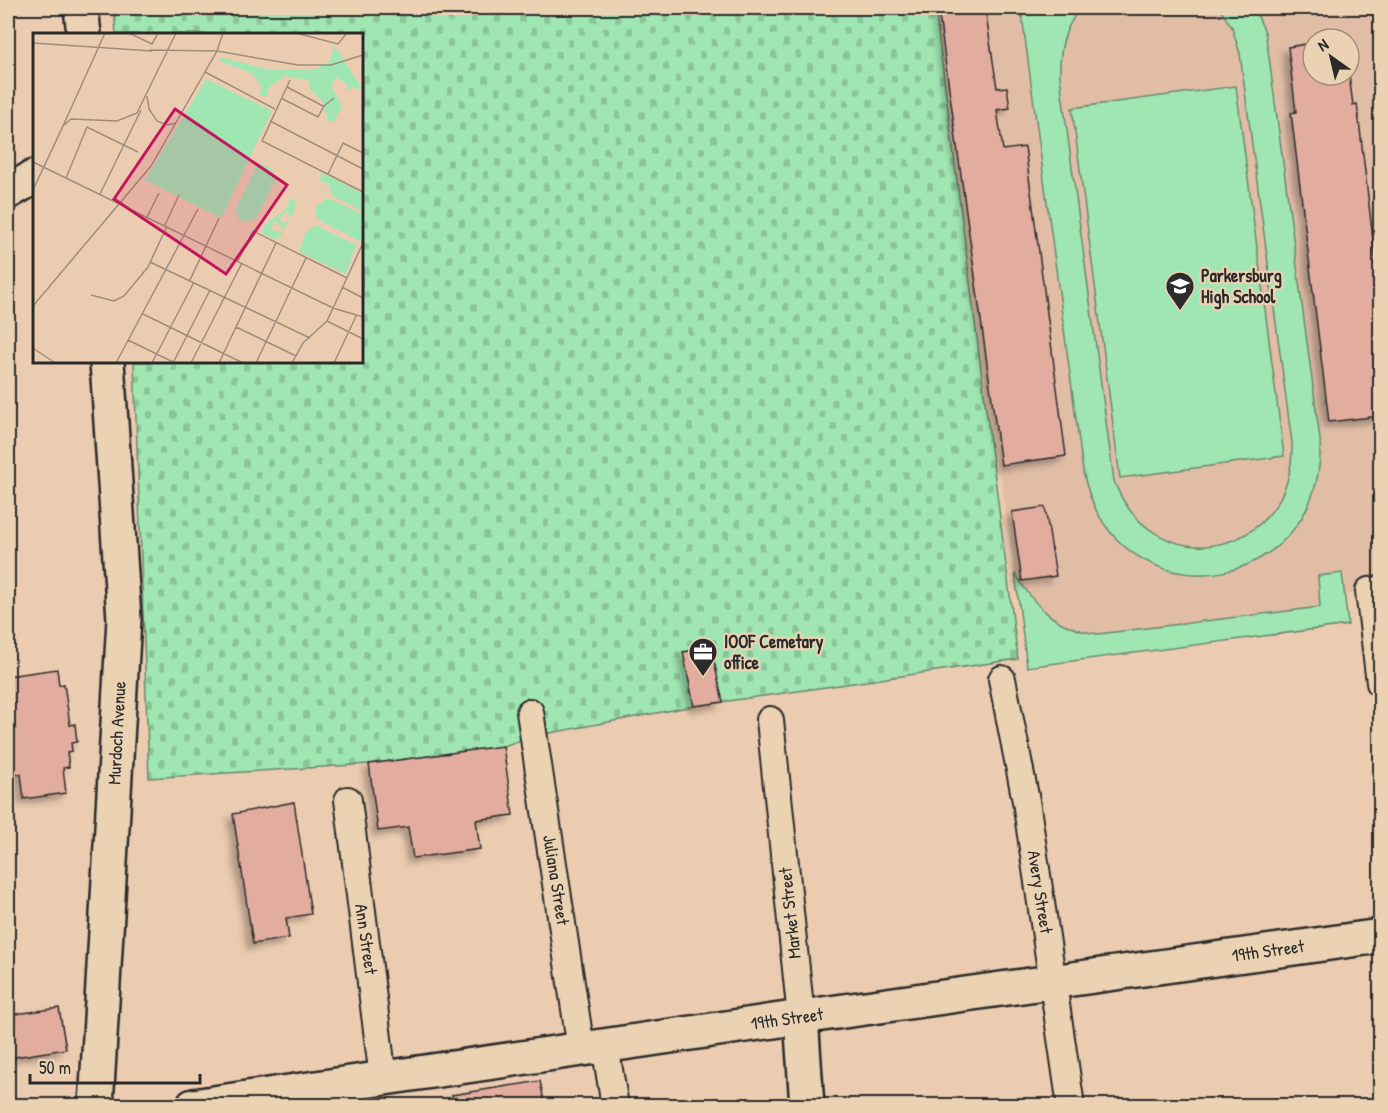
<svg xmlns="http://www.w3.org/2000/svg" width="1388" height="1113" viewBox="0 0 1388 1113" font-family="'Patrick Hand',sans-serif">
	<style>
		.built { fill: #e1bda6; fill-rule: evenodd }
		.grass { fill: #a0e6b2; stroke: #66886e; stroke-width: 1.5 }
		.cemetery { fill: url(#cemetery-stones); stroke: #66886e; stroke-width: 1.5 }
		.building { fill: #e2ad9f; stroke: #2b2b2b; stroke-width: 1.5; filter: url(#shadow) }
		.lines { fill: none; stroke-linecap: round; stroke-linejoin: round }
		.street-casing { stroke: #2b2b2b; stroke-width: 30 }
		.secondary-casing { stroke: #2b2b2b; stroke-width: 38 }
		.primary-casing { stroke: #2b2b2b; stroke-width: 38 }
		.street { stroke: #ebd2b3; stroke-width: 26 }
		.secondary { stroke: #ebd2b3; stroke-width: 33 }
		.primary { stroke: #ebd2b3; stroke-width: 33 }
		.labels { text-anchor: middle; stroke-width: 4.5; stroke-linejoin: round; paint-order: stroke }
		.poi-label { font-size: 18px; font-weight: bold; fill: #2b2b2b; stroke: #ebd2b3; text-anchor: start }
		.street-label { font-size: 18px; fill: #2b2b2b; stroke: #ebd2b3 }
		.inset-road { fill: none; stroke: #9f8c7b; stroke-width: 1.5 }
		.view { fill: #c2185b; fill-opacity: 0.15; stroke: #c2185b; stroke-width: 3 }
		.inset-edge { fill: none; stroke: #2b2b2b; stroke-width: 3 }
	</style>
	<defs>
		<pattern id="cemetery-stones" width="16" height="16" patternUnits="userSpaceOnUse" patternTransform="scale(1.5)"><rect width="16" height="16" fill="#a0e6b2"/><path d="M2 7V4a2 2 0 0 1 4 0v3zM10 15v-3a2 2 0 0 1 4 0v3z" fill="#8ac599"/></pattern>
		<filter id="shadow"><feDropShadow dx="-5.5" dy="5.5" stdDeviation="3" flood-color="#0004"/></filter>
	</defs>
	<rect width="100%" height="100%" fill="#ecccb0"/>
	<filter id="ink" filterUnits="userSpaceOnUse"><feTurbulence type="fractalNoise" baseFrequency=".0167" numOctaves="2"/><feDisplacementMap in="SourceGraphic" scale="12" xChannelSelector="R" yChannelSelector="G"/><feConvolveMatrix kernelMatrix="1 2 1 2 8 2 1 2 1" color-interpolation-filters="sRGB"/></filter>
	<g filter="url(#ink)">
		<path class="built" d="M938,8h442v582l-36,5 4,30 -321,42zM1313,39h36v36h-36z"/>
		<g class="grass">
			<path d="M1021,8h60c-18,20 -22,44 -21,70l54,403c40,105 181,76 178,-38l-52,-389 -8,-27 -13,-19h35l11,24 3,18 52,389c7,160 -206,187 -237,32z"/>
			<path d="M1236,86l48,370 -164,22 -48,-370z"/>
			<path d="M1015,573c20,35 41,55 83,61l222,-27 -2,-31 24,-3 6,52 -321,42z"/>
		</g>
		<path class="cemetery" d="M114,8h821l83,651 -324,47 -160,30 -31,10 -134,18 -220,14 -15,-416h228v-328h-246z"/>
		<g class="building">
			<path d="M938,8h47l12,80 10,-1 3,21 -13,2 6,40 22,-3 41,309 -65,9z"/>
			<path d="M1313,43v32h36l4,30 4,-1 23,194v118l-51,6 -38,-309 5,-1 -8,-65z"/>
			<path d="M1045,507l11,69 -34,5 -10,-69z"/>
			<path d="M711,648l12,54 -29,4 -11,-54z"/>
			<path d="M57,669l2,16 5,-1 6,41 5,-1 2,18 -6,1 1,8 -5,1 2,15 -6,1 3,25 -42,6 -3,-25 -13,1v-99z"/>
			<path d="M503,746l10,69 -37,5 4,29 -67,9 -5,-31 -30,4 -9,-67z"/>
			<path d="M294,802l17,112 -25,4 3,20 -36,6 -20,-130z"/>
			<path d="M59,1008l7,41 -58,9v-43z"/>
			<path d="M540,1081l5,25h-92l-1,-11z"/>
		</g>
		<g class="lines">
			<g class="street-casing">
				<g id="street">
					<path d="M1380,590l-11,1 11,92"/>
					<path d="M1002,679l24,122 45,305"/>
					<path d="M530,712l51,337"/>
					<path d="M770,720l31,297"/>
					<path d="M348,800l35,278"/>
					<path d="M605,1045l10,61"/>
				</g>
			</g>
			<g class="secondary-casing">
				<g id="secondary">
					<path d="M801,1017l6,89"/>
					<path d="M193,1106l608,-89 579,-81"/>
				</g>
			</g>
			<g class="primary-casing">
				<g id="primary">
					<path d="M81,8l3,26"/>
					<path d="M8,192l26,-15"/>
					<path d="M96,1106l28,-487 -17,-257"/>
				</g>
			</g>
			<use href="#street" class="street"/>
			<use href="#secondary" class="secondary"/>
			<use href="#primary" class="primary"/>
		</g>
	</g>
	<defs>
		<g id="school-pin" transform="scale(1.5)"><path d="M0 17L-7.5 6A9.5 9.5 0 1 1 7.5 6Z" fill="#2b2b2b" stroke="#ebd2b3"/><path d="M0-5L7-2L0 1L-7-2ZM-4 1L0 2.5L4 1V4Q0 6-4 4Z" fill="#fff"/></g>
		<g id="office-pin" transform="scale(1.5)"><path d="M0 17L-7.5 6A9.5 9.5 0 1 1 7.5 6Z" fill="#2b2b2b" stroke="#ebd2b3"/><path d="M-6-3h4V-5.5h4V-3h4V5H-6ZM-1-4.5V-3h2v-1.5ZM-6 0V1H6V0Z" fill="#fff"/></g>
	</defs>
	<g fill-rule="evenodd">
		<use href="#school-pin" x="1180" y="286"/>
		<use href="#office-pin" x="703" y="652"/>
	</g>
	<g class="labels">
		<g class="poi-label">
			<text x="1201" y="282">Parkersburg<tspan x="1201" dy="21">High School</tspan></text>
			<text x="724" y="648">IOOF Cemetary<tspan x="724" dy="21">office</tspan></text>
		</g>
		<g class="street-label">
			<text transform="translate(117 733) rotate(-87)" y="6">Murdoch Avenue</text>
			<text transform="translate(556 880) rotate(81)" y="6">Juliana Street</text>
			<text transform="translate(1040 892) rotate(81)" y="6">Avery Street</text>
			<text transform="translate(790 913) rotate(-96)" y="6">Market Street</text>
			<text transform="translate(366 939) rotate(82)" y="6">Ann Street</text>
			<text transform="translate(1268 951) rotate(-8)" y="6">19th Street</text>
			<text transform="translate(787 1019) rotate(-8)" y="6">19th Street</text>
		</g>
	</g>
	<g transform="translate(33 33)">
		<rect width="330" height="330" fill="#ecccb0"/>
		<path d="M225,130l14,6 3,12 -19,37 -13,4 -6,-5 -1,-9zM290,140l40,21v17l-32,-16 -1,-12 -5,10 -9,-4 8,3 3,-4 1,-4 -9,-3zM258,165l5,4 -4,13h-4v-6l-9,10 5,5 6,-6 -6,11 -9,-8 -5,8 10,4 3,-3 -1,6 -6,1 2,4 -16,-8 1,-7 22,-16zM294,165l36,16 -2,28 -44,-23 -2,-12zM282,192l41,20 -10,29 -47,-22 6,-18z" fill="#a0e6b2"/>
		<path d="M301,12l29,45 -10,-3 -6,4v-7l-11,-7 -5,8 11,21 -8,15h-6l-6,-21 -12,-11 -2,-9 -23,-4 -16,11 -3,10 -6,-2 1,-9 -10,-13 -32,-12 1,-4 51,13 45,-1 15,-9z" fill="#a0e6b2"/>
		<path d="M173,46l66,32 -51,107 -76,-38z" fill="#a0e6b2"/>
		<path class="inset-road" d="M96,0l23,11 6,-11M263,0l42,11 9,-11M0,10l119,8M116,17l68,1 81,14h33l32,-10M172,39l70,37M257,47l-28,61 101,51M254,54l36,19M114,63l2,13 8,12 10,4 9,-2M248,65l37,19 6,-11 10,-8M237,88l93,48M30,93l42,-93M0,129l300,146 30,9M295,141l15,-31 20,10M33,145l21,-51 51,25M0,157l30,-64 8,-7 46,2 20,-8 39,-80M67,161l41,-84M114,184l12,-24M132,192l14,-30M205,228l15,-30 94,47M117,229l160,76M157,247l29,-62M309,254l21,11M58,262l23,6 10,-5 24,-29 19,-41M0,273l118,-140 66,-115 6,-18M110,281l100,49M294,288l36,18M203,294l60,29M95,307l45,22M0,315l22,15M83,330l82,-154M119,330l42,-81M140,330l37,-73M158,330l51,-100M186,330l57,-120M223,330l50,-105M259,330l11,-20 24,-22 36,-78M301,330l23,-49"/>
		<path class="view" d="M142,76l112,76 -61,89 -112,-75z"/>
		<rect width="330" height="330" class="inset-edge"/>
	</g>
	<rect width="1388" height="1113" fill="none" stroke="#ebd2b3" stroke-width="30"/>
	<rect x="15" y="15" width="1358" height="1083" fill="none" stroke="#2b2b2b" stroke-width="2" filter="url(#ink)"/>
	<g transform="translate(1331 57) rotate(326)"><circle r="28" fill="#ebd2b3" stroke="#9e8f7d" stroke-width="1.5"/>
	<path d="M0-4.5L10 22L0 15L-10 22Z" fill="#2b2b2b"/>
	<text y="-9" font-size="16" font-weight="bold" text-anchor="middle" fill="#2b2b2b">N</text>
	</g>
	<path d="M30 1074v9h170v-9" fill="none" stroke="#2b2b2b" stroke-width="3"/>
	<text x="39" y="1074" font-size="18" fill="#2b2b2b" stroke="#ebd2b3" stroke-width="4.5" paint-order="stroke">50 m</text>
</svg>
